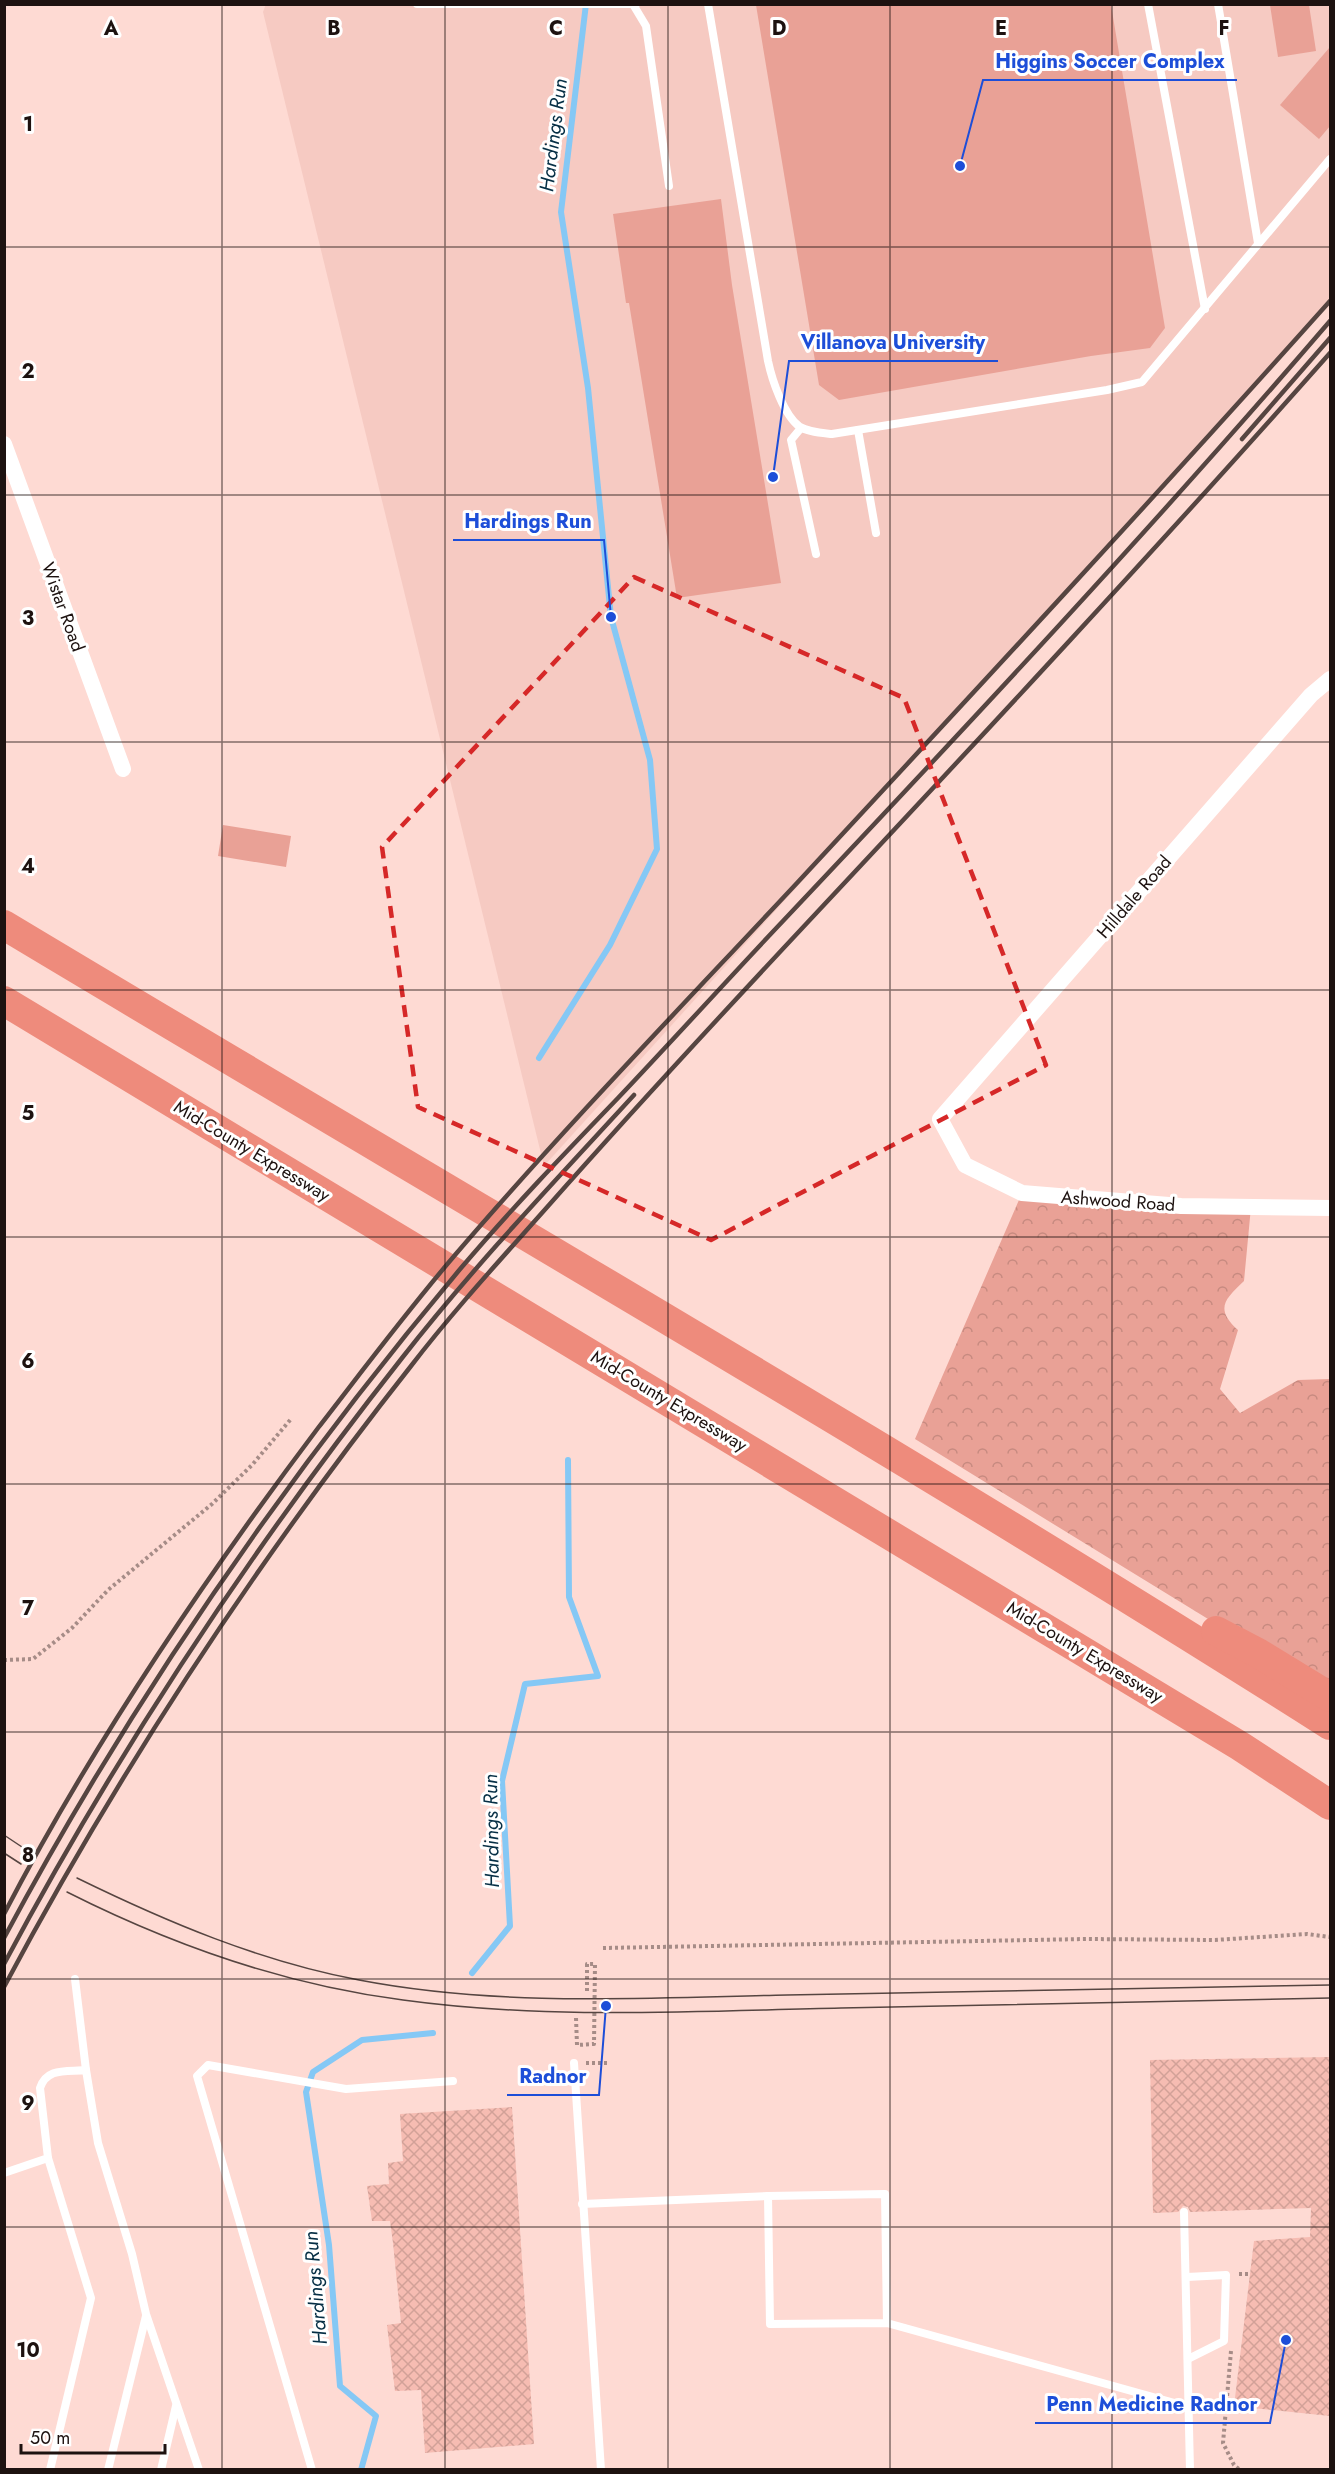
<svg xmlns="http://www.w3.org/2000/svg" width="1335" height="2474" viewBox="0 0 1335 2474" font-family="Jost,sans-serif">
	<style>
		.built { fill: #f6cac2 }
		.forest { fill: url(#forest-crowns) }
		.park { fill: #e9a196 }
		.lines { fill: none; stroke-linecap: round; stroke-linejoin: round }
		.stream { stroke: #85c8f5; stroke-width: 6 }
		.building { fill: url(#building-cross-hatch) }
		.path { stroke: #a68c87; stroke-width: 4; stroke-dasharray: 3 3; stroke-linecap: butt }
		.service { stroke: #fff; stroke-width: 8 }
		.minor { stroke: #fff; stroke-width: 16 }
		.motorway { stroke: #ee8b7c; stroke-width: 30 }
		.tram { stroke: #564541; stroke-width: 1.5 }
		.rail { stroke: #564541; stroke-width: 4.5 }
		.marked { fill: none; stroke: #d62828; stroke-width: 4.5; stroke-dasharray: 12 8; stroke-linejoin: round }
		.grid { fill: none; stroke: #1d1210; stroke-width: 1.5; stroke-opacity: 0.55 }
		.labels { text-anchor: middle; stroke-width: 6; stroke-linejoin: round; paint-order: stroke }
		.street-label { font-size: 18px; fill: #1d1210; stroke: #fff }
		.water-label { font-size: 20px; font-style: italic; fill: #062f45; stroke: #fff }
		.grid-label { font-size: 20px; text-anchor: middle; font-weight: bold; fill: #1d1210; stroke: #fff; stroke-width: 6; stroke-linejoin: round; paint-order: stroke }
		.leader { fill: none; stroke: #1d4ed8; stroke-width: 2 }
		.callout-dot { fill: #1d4ed8; stroke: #fff; stroke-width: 2 }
		.callout-label { font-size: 20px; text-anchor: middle; font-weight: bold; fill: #1d4ed8; stroke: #fff; stroke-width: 6; stroke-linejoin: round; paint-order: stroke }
	</style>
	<defs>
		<pattern id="forest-crowns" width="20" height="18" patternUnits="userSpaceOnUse" patternTransform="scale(1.5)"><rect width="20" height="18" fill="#e9a196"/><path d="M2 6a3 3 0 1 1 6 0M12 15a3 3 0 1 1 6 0" fill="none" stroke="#c78a80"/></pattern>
		<pattern id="building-cross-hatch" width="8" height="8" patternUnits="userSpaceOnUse" patternTransform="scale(1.5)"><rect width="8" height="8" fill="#f6bcb2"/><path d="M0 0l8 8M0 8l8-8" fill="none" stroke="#d2a198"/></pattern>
	</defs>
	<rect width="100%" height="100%" fill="#fedad3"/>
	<path class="built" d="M266,4l1064,1v294l-786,867 -281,-1154z"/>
	<path class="forest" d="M1022,1193l229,14 -7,74c-20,19 -29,28 -6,49l-18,59 20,24 58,-33 32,-1v315l-415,-255z"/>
	<g class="park">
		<path d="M756,5h355l54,323 -15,20 -59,8 -252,44 -20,-15z"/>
		<path d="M1270,5h39l7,46 -38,6z"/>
		<path d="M1330,47v79l-11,13 -39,-34z"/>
		<path d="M721,199l11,86 49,298 -104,15 -48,-295h-3l-13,-89z"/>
		<path d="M223,825l68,11 -5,31 -68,-11z"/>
	</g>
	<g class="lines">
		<g class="stream">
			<path d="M539,1058l71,-113 47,-96 -7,-89 -39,-143 -23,-229 -27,-176 25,-208"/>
			<path d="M472,1973l38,-47 -8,-145 23,-97 73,-8 -29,-79 -1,-137"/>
			<path d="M361,2470l15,-54 -36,-30 -11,-141 -23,-153 7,-20 49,-32 71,-7"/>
		</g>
	</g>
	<g class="building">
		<path d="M1330,2057v359l-96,-10 20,-165 56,-4 1,-29 -121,4 -2,-5 -5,-1 -5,6 -25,1 -3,-153z"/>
		<path d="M512,2107l22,337 -109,9 -4,-63 -26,1 -8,-66 14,-2 -8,-80 -3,-22h-18l-5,-35 22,-2 -1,-21 15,-2 -3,-47z"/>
	</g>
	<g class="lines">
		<g class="path">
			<path d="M4,1660l29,-1 39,-31 36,-38 104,-86 40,-39 39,-46"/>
			<path d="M603,1948l483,-9 129,1 92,-6 23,3"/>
			<path d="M576,2018l1,27 17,-1 1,-80h-8v28"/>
			<path d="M586,2063h22"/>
			<path d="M1239,2274h11"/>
			<path d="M1231,2351l-8,92 11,22 6,5"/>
		</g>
		<g class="service">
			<path d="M417,4h219"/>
			<path d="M708,4l60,357c4,19 16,55 32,66 8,5 23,6 32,7l275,-44 35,-8 188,-223"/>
			<path d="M1148,4l57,305"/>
			<path d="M1218,4l40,239"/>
			<path d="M634,6l12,20 23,160"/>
			<path d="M801,428l-10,12 25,114"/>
			<path d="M858,430l18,103"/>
			<path d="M75,1979l11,91"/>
			<path d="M574,2063l27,407"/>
			<path d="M48,2158l43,140 -41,172"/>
			<path d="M4,2173l44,-15 -8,-70c7,-21 27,-16 46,-18l12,73 34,111 14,60 53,156"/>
			<path d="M582,2204l186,-8"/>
			<path d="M1184,2212l6,258"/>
			<path d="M1187,2277l39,-2 -2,66 -36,18"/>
			<path d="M887,2323l-2,-129 -117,2 2,128 117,-1 302,84"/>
			<path d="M108,2470l38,-154"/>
			<path d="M161,2470l15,-64"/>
			<path d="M312,2470l-115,-394 11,-11 138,24 107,-8"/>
		</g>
		<g class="minor">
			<path d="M4,444l119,325"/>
			<path d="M1330,679l-19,16 -371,424 25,46 57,28 159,13 149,2"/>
		</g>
		<g class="motorway">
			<path d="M4,925c443,266 890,523 1326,800"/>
			<path d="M4,1001l1236,745 90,59"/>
			<path d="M1216,1631l42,22 72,44"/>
		</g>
		<g class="tram">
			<path d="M4,1835l24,16"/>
			<path d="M4,1853l17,11"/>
			<path d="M77,1878c90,44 182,83 282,102 140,27 286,18 428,15 181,-3 362,-7 543,-10"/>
			<path d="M67,1892c105,53 219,93 336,108 145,20 292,11 438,8 163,-4 326,-7 489,-10"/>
		</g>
		<g class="rail">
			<path d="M1242,439l88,-101"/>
			<path d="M4,1914c89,-171 198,-332 314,-486 45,-58 89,-117 137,-173 110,-128 227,-249 342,-372 179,-193 358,-386 533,-582"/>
			<path d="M4,1938c128,-239 283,-463 457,-670 50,-59 103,-114 157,-170 56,-59 110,-119 165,-177 186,-197 371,-395 547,-600"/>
			<path d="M4,1964c114,-214 248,-416 398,-606 72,-92 153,-177 232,-263"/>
			<path d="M4,1987c117,-220 253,-426 407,-621 43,-56 91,-108 138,-161 84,-95 171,-189 258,-282 176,-188 352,-377 523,-570"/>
		</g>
	</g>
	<path class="marked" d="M634,577l270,121 142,367 -335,175 -293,-133 -36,-260z"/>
	<path class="grid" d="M222,4v2466M445,4v2466M668,4v2466M890,4v2466M1112,4v2466M4,247h1326M4,495h1326M4,742h1326M4,990h1326M4,1237h1326M4,1484h1326M4,1732h1326M4,1979h1326M4,2227h1326"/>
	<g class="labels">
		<g class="street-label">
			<text transform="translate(63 607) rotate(70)" y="6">Wistar Road</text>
			<text transform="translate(1134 897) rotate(-49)" y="6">Hilldale Road</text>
			<text transform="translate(252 1151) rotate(31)" y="6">Mid-County Expressway</text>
			<text transform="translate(1118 1201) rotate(4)" y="6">Ashwood Road</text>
			<text transform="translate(669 1401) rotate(31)" y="6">Mid-County Expressway</text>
			<text transform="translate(1085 1652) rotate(31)" y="6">Mid-County Expressway</text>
		</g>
		<g class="water-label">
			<text transform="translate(553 135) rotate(-83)" y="7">Hardings Run</text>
			<text transform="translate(491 1831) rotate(-91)" y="7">Hardings Run</text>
			<text transform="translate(315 2288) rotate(-95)" y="7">Hardings Run</text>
		</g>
	</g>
	<g class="grid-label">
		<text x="111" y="35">A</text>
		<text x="334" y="35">B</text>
		<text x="556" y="35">C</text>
		<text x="779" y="35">D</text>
		<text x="1001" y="35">E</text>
		<text x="1224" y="35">F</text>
		<text x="28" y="131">1</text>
		<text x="28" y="378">2</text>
		<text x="28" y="625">3</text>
		<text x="28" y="873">4</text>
		<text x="28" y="1120">5</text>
		<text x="28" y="1368">6</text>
		<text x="28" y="1615">7</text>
		<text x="28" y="1862">8</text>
		<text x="28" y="2110">9</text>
		<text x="28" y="2357">10</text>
	</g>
	<path class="leader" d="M960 166L983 80H1237M773 477L789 361H998M611 617L604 540H453M606 2006L599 2095H507M1286 2340L1270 2423H1035"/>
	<g class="callout-dot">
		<circle cx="960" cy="166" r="6"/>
		<circle cx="773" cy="477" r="6"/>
		<circle cx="611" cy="617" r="6"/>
		<circle cx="606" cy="2006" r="6"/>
		<circle cx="1286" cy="2340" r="6"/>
	</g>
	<g class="callout-label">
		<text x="1110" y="68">Higgins Soccer Complex</text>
		<text x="893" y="349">Villanova University</text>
		<text x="528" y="528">Hardings Run</text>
		<text x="553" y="2083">Radnor</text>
		<text x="1152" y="2411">Penn Medicine Radnor</text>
	</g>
	<rect width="1335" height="2474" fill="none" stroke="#1d1210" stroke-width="12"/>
	<path d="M21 2444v9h144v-9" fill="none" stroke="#1d1210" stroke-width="3"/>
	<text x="30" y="2444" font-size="18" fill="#1d1210" stroke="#ffffff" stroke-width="4.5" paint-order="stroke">50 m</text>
</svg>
